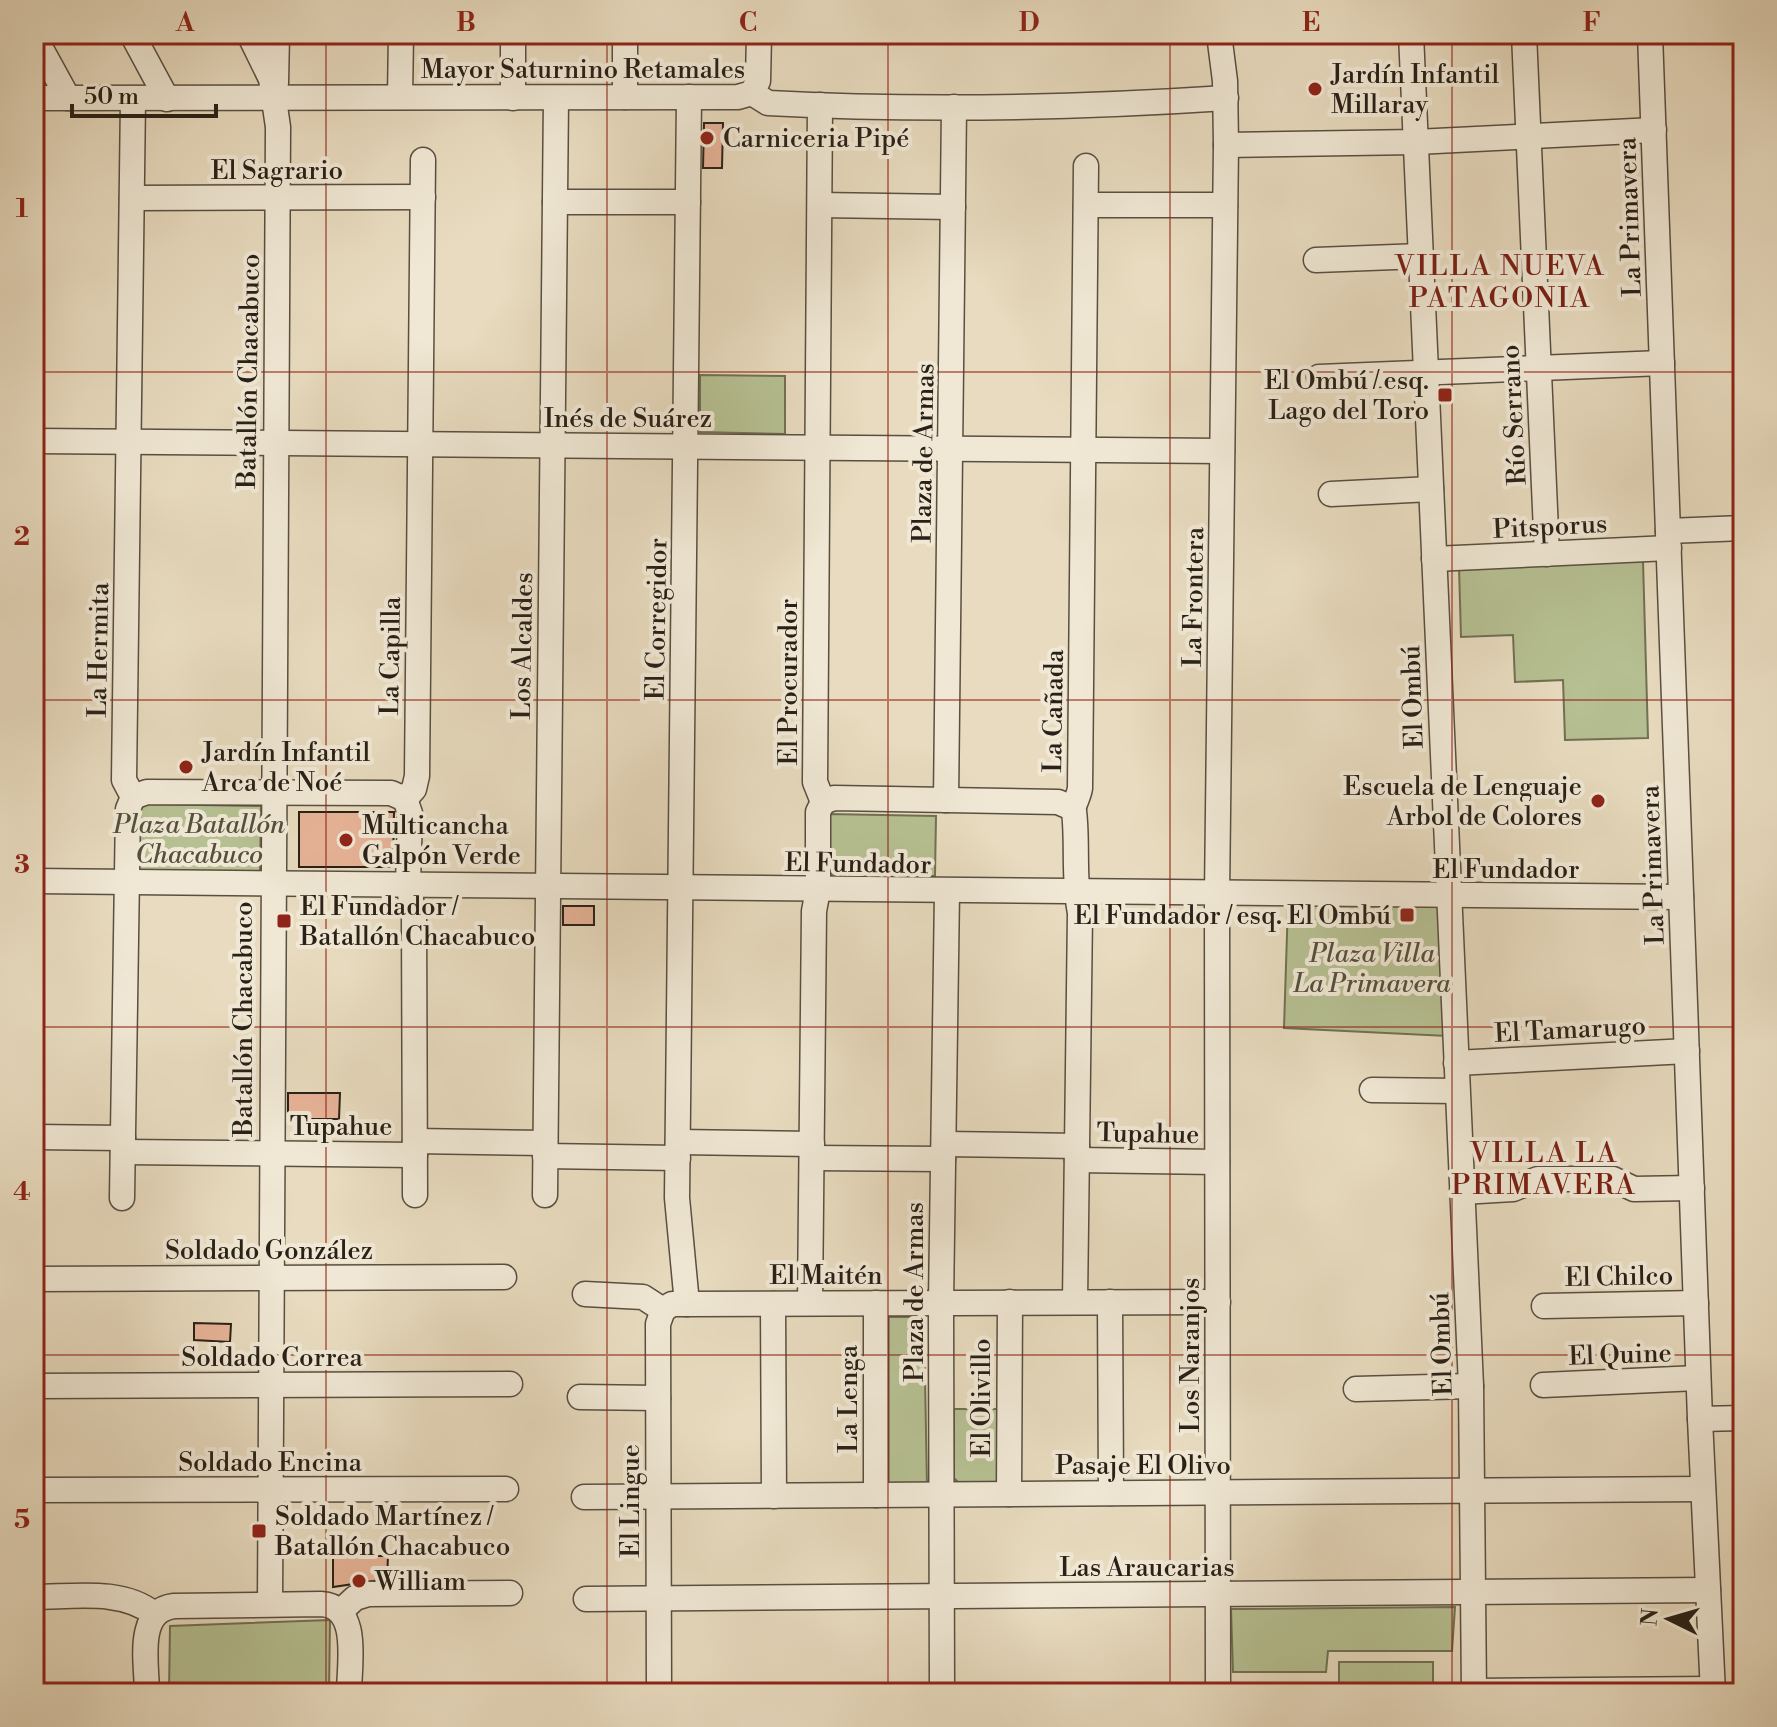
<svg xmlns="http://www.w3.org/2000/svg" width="1777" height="1727" viewBox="0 0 1777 1727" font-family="'Libre Bodoni',serif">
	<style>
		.green { fill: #b6c092; stroke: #707054; stroke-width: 2 }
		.building { fill: #e7b398; stroke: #292017; stroke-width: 2 }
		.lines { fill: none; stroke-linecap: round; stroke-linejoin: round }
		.minor-casing { stroke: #594f41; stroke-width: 27 }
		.minor { stroke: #f0e8d5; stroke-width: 24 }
		.grid { fill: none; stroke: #8f2418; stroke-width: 2; stroke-opacity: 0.55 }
		.poi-dot { fill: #8f2418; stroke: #f0e8d5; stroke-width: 3 }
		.labels { text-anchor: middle; stroke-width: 8; stroke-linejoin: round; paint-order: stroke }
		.street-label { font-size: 26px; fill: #292017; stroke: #f0e8d5 }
		.poi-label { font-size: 26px; fill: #292017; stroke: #f0e8d5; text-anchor: start }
		.park-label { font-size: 26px; font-style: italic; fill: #53503c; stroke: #f0e8d5 }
		.neighbourhood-label { font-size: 28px; letter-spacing: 2px; fill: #7a1f14; stroke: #f0e8d5 }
		.neatline { fill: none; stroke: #8f2418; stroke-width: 3 }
		.grid-label { font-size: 26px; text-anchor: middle; font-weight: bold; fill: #8f2418 }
	</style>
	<rect width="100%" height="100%" fill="#e8dbbf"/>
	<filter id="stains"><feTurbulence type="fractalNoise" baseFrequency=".0025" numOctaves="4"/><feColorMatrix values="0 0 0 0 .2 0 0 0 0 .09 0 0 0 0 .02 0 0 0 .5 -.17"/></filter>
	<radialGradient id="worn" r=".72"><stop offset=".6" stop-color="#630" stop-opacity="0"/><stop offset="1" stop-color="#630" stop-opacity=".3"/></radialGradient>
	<g class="green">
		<path d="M700,375l85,1v58l-85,-2z"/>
		<path d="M1643,561l5,177 -83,2 -2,-60 -48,2 -2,-47 -52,2 -2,-70z"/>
		<path d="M139,804l122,2 -1,67 -122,-2z"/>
		<path d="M828,814l108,2 -1,60 -109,-2z"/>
		<path d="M1288,903l153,2 6,131 -163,-8z"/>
		<path d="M883,1317h35l6,6 3,164 -43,-1z"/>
		<path d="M954,1409h46v77h-38l-8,-8z"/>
		<path d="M1455,1607l-3,44h-124l-2,21h-93l-2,-63z"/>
		<path d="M330,1620l-1,73h-160l1,-67z"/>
		<rect x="1339" y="1662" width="94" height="31"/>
	</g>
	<g class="building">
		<path d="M704,123h19l-1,45h-19z"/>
		<path d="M299,812h95l-1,55h-94z"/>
		<rect x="563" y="906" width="31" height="19"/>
		<path d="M288,1093h52l-1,26h-51z"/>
		<path d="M194,1323l37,1 -1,18 -36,-2z"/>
		<path d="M333,1556h55l-1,23 -54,8z"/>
	</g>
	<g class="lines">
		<g class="minor-casing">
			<g id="minor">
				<path d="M132,34l35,65"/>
				<path d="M249,34l22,45 7,48 -8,1477"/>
				<path d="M1411,34l60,1352 3,307"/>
				<path d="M1524,34l23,520"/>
				<path d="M1650,34l50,1385 13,274"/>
				<path d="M34,36l34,62"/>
				<path d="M276,83l1,-49"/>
				<path d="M752,93l16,10c152,8 306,5 458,-5"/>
				<path d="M752,93l6,-12 1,-47"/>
				<path d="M400,97l1,-63"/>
				<path d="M625,97v-63"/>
				<path d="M34,98l704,-1 14,-4"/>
				<path d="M513,98v-64"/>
				<path d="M820,105l-5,677 8,20"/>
				<path d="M1226,145l190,-3 238,-12"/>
				<path d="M132,198l291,-1"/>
				<path d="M555,202h133"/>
				<path d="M820,205l133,2"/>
				<path d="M1086,205h139"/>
				<path d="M1316,260l105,-4"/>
				<path d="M1319,377l343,-14"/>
				<path d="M34,441l1188,10"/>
				<path d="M1331,494l100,-5"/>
				<path d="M1668,531l75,-3"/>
				<path d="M1434,559l235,-11"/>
				<path d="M133,797l-9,-17 9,-681"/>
				<path d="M133,797l14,-5 244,1 14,6"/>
				<path d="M405,799l9,-10 3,-13 6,-616"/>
				<path d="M405,799l5,14 -2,71 6,31 1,280"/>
				<path d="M946,800l8,-693"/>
				<path d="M823,802l11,-4 224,4 14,6"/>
				<path d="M34,881l1647,16"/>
				<path d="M1456,1063l231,-12"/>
				<path d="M1372,1090l85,1"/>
				<path d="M34,1137l89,1"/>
				<path d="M415,1141l130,2"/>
				<path d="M678,1142l134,2"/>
				<path d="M944,1144l133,2"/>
				<path d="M123,1152l292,3"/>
				<path d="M545,1156l133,2"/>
				<path d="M812,1158l131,1"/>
				<path d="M1077,1160l140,2"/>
				<path d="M1462,1192l51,-3 25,-10h75l21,10 58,-1"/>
				<path d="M545,1195l11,-1097"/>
				<path d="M122,1198l6,-389 5,-12"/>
				<path d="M34,1279l470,-2"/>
				<path d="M585,1294l58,3 20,13"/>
				<path d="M1075,1302l5,-389c-7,-34 -2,-69 -6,-102 -1,-6 5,-15 6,-23l6,-622"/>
				<path d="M1110,1302l1,191"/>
				<path d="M810,1303l4,-392 4,-21v-78l5,-10"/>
				<path d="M687,1304l-10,-106 12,-1101"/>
				<path d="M773,1304l1,192"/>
				<path d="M1544,1306l152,-3"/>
				<path d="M663,1310l9,-6h15l531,-2"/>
				<path d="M1543,1385l155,-7"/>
				<path d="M34,1386l476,-2"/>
				<path d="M1356,1389l115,-3"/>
				<path d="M580,1397l78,1"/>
				<path d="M1700,1419l43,-1"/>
				<path d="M34,1490l472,-1"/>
				<path d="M1009,1494l1,-192"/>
				<path d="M876,1495v-192"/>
				<path d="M584,1497l1119,-8"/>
				<path d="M34,1597c39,0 88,-9 120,17"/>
				<path d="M586,1599l1122,-9"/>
				<path d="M341,1611l14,-13 13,-4 142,-1"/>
				<path d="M1474,1691l239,-2"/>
				<path d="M147,1693c0,-29 -12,-82 27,-87l147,-2c40,2 28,61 28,89"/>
				<path d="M659,1693l-1,-369 5,-14"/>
				<path d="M942,1693l-1,-390 6,-411"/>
				<path d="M1218,1693l-1,-798 9,-750 -1,-64 -6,-47"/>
			</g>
		</g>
		<use href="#minor" class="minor"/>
	</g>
	<path class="grid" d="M326,34v1659M607,34v1659M888,34v1659M1170,34v1659M1452,34v1659M34,372h1709M34,700h1709M34,1027h1709M34,1355h1709"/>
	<g class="poi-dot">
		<circle cx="1315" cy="89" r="8"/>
		<circle cx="707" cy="138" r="8"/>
		<rect x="1437" y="387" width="16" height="16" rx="4"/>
		<circle cx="186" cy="767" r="8"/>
		<circle cx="1598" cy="801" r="8"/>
		<circle cx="346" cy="840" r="8"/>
		<rect x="1399" y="907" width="16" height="16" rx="4"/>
		<rect x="276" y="913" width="16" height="16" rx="4"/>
		<rect x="251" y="1523" width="16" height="16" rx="4"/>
		<circle cx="359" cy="1581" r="8"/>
	</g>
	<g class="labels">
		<g class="street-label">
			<text x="583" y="78">Mayor Saturnino Retamales</text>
			<text x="277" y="179">El Sagrario</text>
			<text transform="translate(1629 217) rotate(-92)" y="9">La Primavera</text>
			<text transform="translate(248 371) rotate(-89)" y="9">Batallón Chacabuco</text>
			<text transform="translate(1513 415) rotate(-93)" y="9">Río Serrano</text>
			<text x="628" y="427">Inés de Suárez</text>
			<text transform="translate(923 453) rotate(-89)" y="9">Plaza de Armas</text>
			<text transform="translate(1550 526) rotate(-3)" y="9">Pitsporus</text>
			<text transform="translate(1193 597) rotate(-89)" y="9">La Frontera</text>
			<text transform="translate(656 619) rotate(-89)" y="9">El Corregidor</text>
			<text transform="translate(522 646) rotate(-89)" y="9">Los Alcaldes</text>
			<text transform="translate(98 650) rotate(-89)" y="9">La Hermita</text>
			<text transform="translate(390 656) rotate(-89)" y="9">La Capilla</text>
			<text transform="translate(788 682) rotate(-90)" y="9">El Procurador</text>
			<text transform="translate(1412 697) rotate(-92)" y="9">El Ombú</text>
			<text transform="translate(1053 711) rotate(-89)" y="9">La Cañada</text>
			<text transform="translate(858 863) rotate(1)" y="9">El Fundador</text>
			<text transform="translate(1652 865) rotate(-92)" y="9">La Primavera</text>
			<text x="1506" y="878">El Fundador</text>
			<text transform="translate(243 1019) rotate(-90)" y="9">Batallón Chacabuco</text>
			<text transform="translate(1570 1029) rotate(-3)" y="9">El Tamarugo</text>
			<text x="341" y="1135">Tupahue</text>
			<text transform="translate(1148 1133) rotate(1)" y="9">Tupahue</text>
			<text x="269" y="1259">Soldado González</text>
			<text x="826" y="1284">El Maitén</text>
			<text transform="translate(1619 1276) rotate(-1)" y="9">El Chilco</text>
			<text transform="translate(914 1292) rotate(-90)" y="9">Plaza de Armas</text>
			<text transform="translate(1441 1344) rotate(-92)" y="9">El Ombú</text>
			<text transform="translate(1620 1354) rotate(-2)" y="9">El Quine</text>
			<text transform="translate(1190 1355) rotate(-90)" y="9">Los Naranjos</text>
			<text x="272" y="1366">Soldado Correa</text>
			<text transform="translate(981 1398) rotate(-90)" y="9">El Olivillo</text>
			<text transform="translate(848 1399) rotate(-90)" y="9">La Lenga</text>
			<text x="270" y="1471">Soldado Encina</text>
			<text x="1143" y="1474">Pasaje El Olivo</text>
			<text transform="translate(630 1501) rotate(-90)" y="9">El Lingue</text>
			<text x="1147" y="1576">Las Araucarias</text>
		</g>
		<g class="poi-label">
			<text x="1331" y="83">Jardín Infantil<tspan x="1331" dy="30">Millaray</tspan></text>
			<text x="723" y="147">Carniceria Pipé</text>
			<text x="1429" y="389" text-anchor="end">El Ombú / esq.<tspan x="1429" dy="30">Lago del Toro</tspan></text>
			<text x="202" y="761">Jardín Infantil<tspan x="202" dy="30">Arca de Noé</tspan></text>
			<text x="1582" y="795" text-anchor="end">Escuela de Lenguaje<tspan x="1582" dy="30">Arbol de Colores</tspan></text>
			<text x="362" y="834">Multicancha<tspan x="362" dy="30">Galpón Verde</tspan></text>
			<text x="300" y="915">El Fundador /<tspan x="300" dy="30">Batallón Chacabuco</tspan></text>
			<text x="1391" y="924" text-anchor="end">El Fundador / esq. El Ombú</text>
			<text x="275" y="1525">Soldado Martínez /<tspan x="275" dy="30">Batallón Chacabuco</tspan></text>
			<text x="375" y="1590">William</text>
		</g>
		<g class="park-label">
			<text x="199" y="833">Plaza Batallón<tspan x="199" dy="30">Chacabuco</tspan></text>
			<text x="1372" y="962">Plaza Villa<tspan x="1372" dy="30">La Primavera</tspan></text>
		</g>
		<g class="neighbourhood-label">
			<text x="1500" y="275">VILLA NUEVA<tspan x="1500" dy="32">PATAGONIA</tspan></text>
			<text x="1544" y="1162">VILLA LA<tspan x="1544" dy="32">PRIMAVERA</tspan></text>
		</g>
	</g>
	<rect width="1777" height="1727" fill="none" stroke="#e8dbbf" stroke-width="88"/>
	<g transform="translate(1669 1619) rotate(275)" stroke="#f0e8d5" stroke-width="6" paint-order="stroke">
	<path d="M0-6L14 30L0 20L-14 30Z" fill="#292017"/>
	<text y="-12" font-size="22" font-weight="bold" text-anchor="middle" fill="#292017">N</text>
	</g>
	<path d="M72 104v12h144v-12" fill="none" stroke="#292017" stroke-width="4"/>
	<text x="84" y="104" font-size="24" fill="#292017" stroke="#f0e8d5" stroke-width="6" paint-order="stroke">50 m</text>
	<rect x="44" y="44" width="1689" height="1639" class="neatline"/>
	<g class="grid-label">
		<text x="185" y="31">A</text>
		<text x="466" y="31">B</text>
		<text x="748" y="31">C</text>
		<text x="1029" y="31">D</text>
		<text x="1311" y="31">E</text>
		<text x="1592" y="31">F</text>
		<text x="22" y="217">1</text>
		<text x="22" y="545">2</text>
		<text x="22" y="873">3</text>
		<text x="22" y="1200">4</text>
		<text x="22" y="1528">5</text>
	</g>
	<rect width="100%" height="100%" filter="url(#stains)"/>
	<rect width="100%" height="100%" fill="url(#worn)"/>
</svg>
